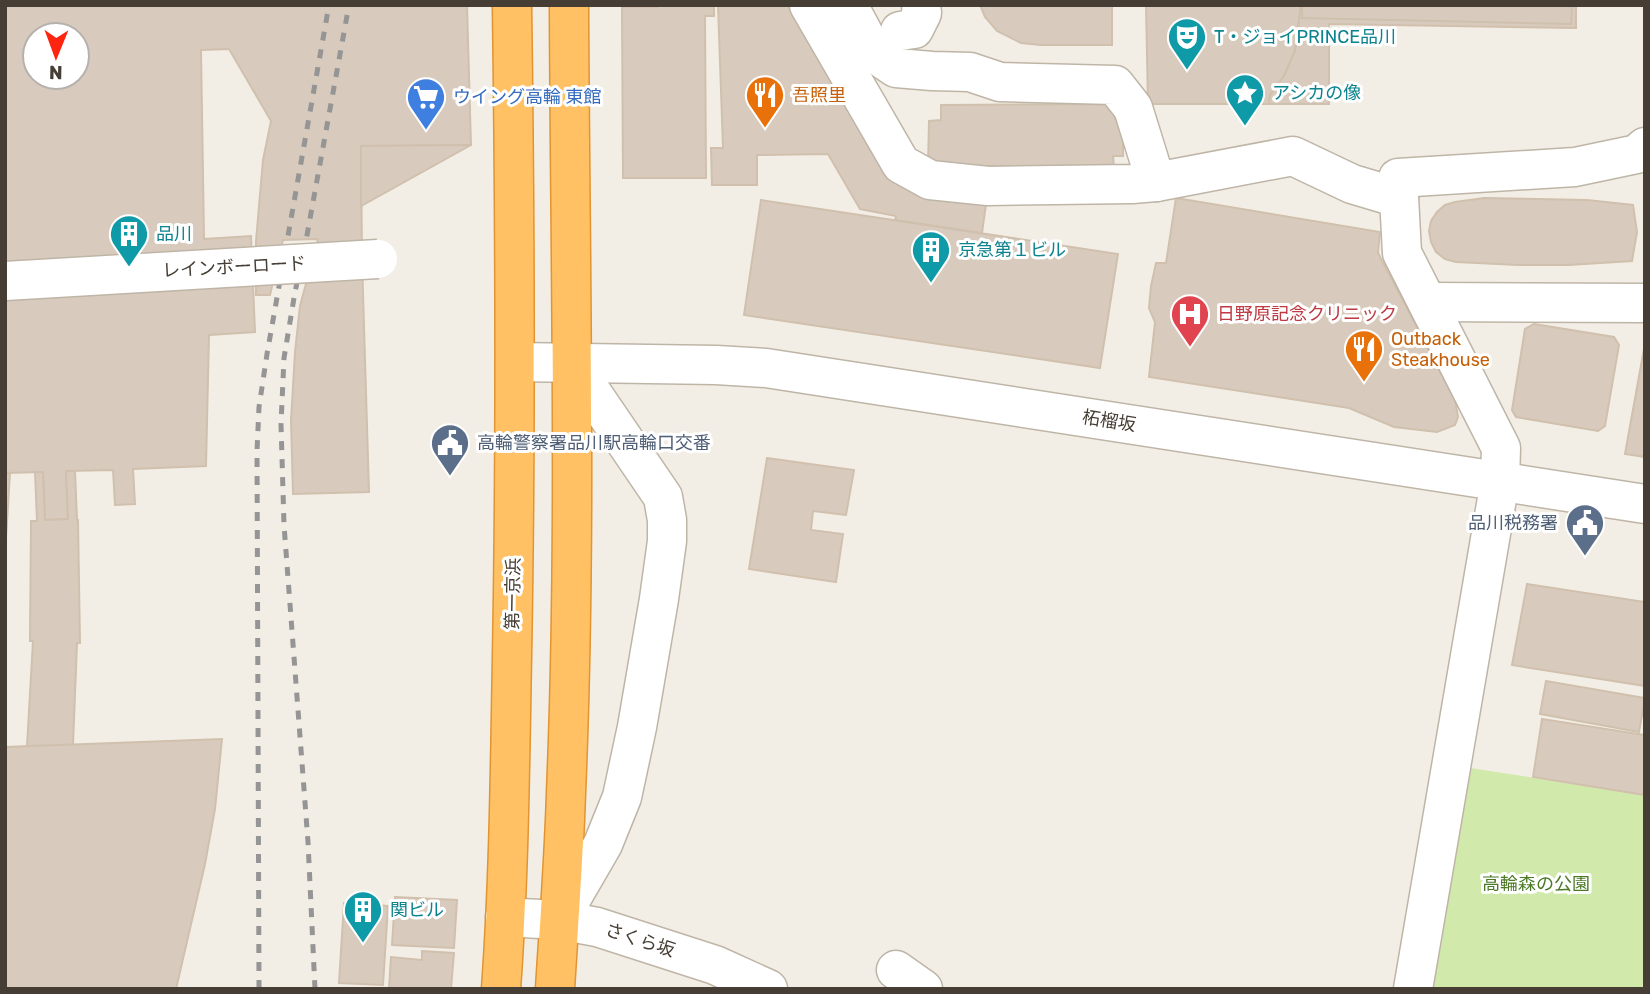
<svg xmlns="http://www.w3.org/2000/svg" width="1650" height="994" viewBox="0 0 1650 994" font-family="Rubik,'Noto Sans JP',sans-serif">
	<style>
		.green { fill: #d2e9ac }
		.building { fill: #d8cbbd; stroke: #d0c0ad; stroke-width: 2; fill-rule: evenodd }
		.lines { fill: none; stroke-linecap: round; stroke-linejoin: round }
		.minor-casing { stroke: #bfb5a7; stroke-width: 41 }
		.highway-casing { stroke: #e19431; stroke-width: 41 }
		.minor { stroke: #fff; stroke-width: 38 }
		.highway { stroke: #ffc164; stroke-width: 38 }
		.rail { stroke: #959595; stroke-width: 5; stroke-dasharray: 9 9; stroke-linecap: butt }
		.minor-bridge-casing { stroke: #bfb5a7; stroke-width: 41; stroke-linecap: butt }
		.minor-bridge { stroke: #fff; stroke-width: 38 }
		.labels { text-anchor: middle; stroke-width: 6; stroke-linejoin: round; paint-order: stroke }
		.culture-label { font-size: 18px; fill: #0d838f; stroke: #fff; text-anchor: start }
		.food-label { font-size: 18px; fill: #c56008; stroke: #fff; text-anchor: start }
		.shop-label { font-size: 18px; fill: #366cbe; stroke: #fff; text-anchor: start }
		.street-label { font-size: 18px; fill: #463e34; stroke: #fff }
		.health-label { font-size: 18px; fill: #be3a42; stroke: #fff; text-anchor: start }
		.service-label { font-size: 18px; fill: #4e5e75; stroke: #fff; text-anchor: start }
		.park-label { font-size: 18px; fill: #4b7926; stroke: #fff }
	</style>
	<rect width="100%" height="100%" fill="#f3eee5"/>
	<path class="green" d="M1451,765l194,30v194h-233z"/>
	<g class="building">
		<path d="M5,5h462l4,140 -110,1 1,114 7,232 -76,2 -2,-74 4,-68 5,-46 18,-67 -35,1 -13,55h-14v-54l7,-81 8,-39 -42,-72 -28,1 3,189 47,-3 4,96 -46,3 -3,131 -73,3 2,35 -20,1 -2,-35 -47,1 2,48 -23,1 -2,-48 -38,1zM35,35h42v42h-42z"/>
		<path d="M657,5h57v11h-9l1,162h-83l-1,-171h35z"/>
		<path d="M718,5h77l102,178 90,14 -5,36 -87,-13 1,-4 -36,-7 -32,-55 -71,1v30h-45l-1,-37h12z"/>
		<path d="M980,5h132v40h-71l-20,-2 -24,-12 -12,-14z"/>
		<path d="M1146,5h155l-6,46 -11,25 -14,19 -1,9h-121z"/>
		<path d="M1301,5h275v23l-247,-4v80h-60l1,-9 14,-19 11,-25z"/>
		<path d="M1302,5h270l-1,19 -269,-6z"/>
		<path d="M1115,104v15h8v37h-10l1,11 -186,-1 1,-45 12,-1v-15z"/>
		<path d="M471,145l-110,61v-60z"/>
		<path d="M1176,198l204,34 -2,21 77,147 3,17 -3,8 -18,7 -43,-5 -45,-19 -200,-31 6,-55 -6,-14 2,-22 5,-23h10z"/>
		<path d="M1484,198l103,2 46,5 4,27 -5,29 -64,4h-50l-62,-3 -11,-3 -9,-7 -5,-10 -2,-11 2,-10 6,-9 8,-7 10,-3z"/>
		<path d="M761,200l357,54 -18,114 -356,-53z"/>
		<path d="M1534,324l80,13 5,8 -14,81 -7,5 -82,-14 -4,-7 13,-81z"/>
		<path d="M1645,343v114l-20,-3z"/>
		<path d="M767,458l87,12 -8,45 -33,-4 -2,19 32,4 -7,48 -87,-13z"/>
		<path d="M66,471h9l2,49h1l2,123h-3l-4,102 -46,1 6,-105h-3l1,-120h6l-2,-49h8l2,48 23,-1z"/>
		<path d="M5,473h5l-5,82z"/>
		<path d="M1527,584l118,18v84l-133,-21z"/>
		<path d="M1546,681l99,17 -6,34 -99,-18z"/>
		<path d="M1542,719l103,16v60l-112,-18z"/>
		<path d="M222,739l-7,70 -10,55 -29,125h-171v-242z"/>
		<path d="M395,897l62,3 -3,48 -62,-3z"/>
		<path d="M344,903l44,3 -5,79 -44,-2z"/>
		<path d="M422,951l32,2 -3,36h-62l2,-32 31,3z"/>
	</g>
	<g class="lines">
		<g class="minor-casing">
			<g id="minor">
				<path d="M809,5l92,159 29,16 58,6 144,-2 24,-2 137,-26 59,28 47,14"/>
				<path d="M848,5l26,48 22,15 36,3 38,1 30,10 115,3 18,23 23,74"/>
				<path d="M900,31l14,-2 8,-16 -1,-8"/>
				<path d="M1427,302l218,1"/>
				<path d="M515,362l201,3 50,3 879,136"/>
				<path d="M505,917l54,3 38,7 118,38 53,24"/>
				<path d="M559,920l44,-76 19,-47 15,-70 22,-128 8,-58v-21l-4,-23 -92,-135"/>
				<path d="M896,970l27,19"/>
				<path d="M1413,989l87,-508 1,-33 -99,-195 -4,-75 177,-11 62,-13 8,-7"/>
			</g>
		</g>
		<g class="highway-casing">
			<g id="highway">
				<path d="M501,989c8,-111 9,-222 11,-333 4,-217 3,-434 0,-651"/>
				<path d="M555,989c4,-65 9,-130 11,-196 11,-261 4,-526 3,-788"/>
			</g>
		</g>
		<use href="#minor" class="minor"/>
		<use href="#highway" class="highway"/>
		<g class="rail">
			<path d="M259,989l-2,-538 2,-44 8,-53 62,-349"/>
			<path d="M315,989l-7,-147 -24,-317 -3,-101 3,-66 11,-66 10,-46 44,-241"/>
		</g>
		<g class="minor-bridge-casing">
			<path id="minor-bridge" d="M5,281l373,-22"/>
		</g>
		<use href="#minor-bridge" class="minor-bridge"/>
	</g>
	<defs>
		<g id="theatre-pin" transform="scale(2.0125)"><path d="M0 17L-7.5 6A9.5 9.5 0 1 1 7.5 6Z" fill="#0f9aa8" stroke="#fff"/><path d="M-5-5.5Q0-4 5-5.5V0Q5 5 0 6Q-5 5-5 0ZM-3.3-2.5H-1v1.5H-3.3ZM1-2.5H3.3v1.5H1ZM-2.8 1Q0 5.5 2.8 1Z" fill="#fff"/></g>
		<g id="sight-pin" transform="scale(2.0125)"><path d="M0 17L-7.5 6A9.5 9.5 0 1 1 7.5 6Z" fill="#0f9aa8" stroke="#fff"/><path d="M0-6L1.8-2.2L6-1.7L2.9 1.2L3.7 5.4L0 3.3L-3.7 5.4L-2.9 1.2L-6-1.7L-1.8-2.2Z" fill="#fff"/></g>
		<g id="restaurant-pin" transform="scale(2.0125)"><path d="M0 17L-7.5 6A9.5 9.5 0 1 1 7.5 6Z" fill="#e8710a" stroke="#fff"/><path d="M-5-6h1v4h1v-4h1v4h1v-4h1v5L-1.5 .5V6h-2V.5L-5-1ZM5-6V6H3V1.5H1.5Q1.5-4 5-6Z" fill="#fff"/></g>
		<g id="supermarket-pin" transform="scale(2.0125)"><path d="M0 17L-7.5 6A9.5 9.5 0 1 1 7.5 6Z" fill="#3f7fe0" stroke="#fff"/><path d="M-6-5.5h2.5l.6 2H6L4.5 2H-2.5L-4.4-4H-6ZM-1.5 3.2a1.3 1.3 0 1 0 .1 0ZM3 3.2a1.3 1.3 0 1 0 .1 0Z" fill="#fff"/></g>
		<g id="building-pin" transform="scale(2.0125)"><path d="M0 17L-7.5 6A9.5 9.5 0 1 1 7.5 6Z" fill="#0f9aa8" stroke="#fff"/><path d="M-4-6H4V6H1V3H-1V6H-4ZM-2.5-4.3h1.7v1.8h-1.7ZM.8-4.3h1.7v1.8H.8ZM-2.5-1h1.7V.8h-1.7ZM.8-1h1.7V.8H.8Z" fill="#fff"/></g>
		<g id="hospital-pin" transform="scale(2.0125)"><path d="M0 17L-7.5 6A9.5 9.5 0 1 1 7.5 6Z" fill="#e0444e" stroke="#fff"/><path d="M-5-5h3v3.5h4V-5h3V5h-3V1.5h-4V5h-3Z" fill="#fff"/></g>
		<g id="civic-pin" transform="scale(2.0125)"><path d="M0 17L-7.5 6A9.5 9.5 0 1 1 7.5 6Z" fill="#5c6f8a" stroke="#fff"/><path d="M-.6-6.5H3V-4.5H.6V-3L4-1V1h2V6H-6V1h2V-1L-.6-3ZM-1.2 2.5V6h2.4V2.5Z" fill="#fff"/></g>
	</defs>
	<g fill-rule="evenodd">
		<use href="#theatre-pin" x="1187" y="37"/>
		<use href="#sight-pin" x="1245" y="93"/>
		<use href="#restaurant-pin" x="765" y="95"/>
		<use href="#supermarket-pin" x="426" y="97"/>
		<use href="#building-pin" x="129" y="234"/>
		<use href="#building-pin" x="931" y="250"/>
		<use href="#hospital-pin" x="1190" y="314"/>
		<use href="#restaurant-pin" x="1364" y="349"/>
		<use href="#civic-pin" x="450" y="443"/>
		<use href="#civic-pin" x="1585" y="523"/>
		<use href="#building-pin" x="363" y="910"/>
	</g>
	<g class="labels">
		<g class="culture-label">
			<text x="1214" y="43">T・ジョイPRINCE品川</text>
			<text x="1272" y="99">アシカの像</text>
			<text x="156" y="240">品川</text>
			<text x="958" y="256">京急第１ビル</text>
			<text x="390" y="916">関ビル</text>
		</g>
		<g class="food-label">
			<text x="792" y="101">吾照里</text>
			<text x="1391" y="345">Outback<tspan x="1391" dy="21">Steakhouse</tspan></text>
		</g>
		<g class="shop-label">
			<text x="453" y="103">ウイング高輪 東館</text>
		</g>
		<g class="street-label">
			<text transform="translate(234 267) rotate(-3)" y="6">レインボーロード</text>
			<text transform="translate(1109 421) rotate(9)" y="6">柘榴坂</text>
			<text transform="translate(513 594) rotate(-89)" y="6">第一京浜</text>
			<text transform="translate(640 940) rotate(18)" y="6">さくら坂</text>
		</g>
		<g class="health-label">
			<text x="1217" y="320">日野原記念クリニック</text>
		</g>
		<g class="service-label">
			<text x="477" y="449">高輪警察署品川駅高輪口交番</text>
			<text x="1558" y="529" text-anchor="end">品川税務署</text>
		</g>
		<g class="park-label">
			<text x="1536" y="890">高輪森の公園</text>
		</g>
	</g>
	<rect width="1650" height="994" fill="none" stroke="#463e34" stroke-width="14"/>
	<g transform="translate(56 56) rotate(181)"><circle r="33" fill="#ffffff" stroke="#b5b2ae" stroke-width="2"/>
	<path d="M0-5L12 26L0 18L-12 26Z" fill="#ff2410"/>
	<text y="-10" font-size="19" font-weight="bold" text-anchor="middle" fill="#463e34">N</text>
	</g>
</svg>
